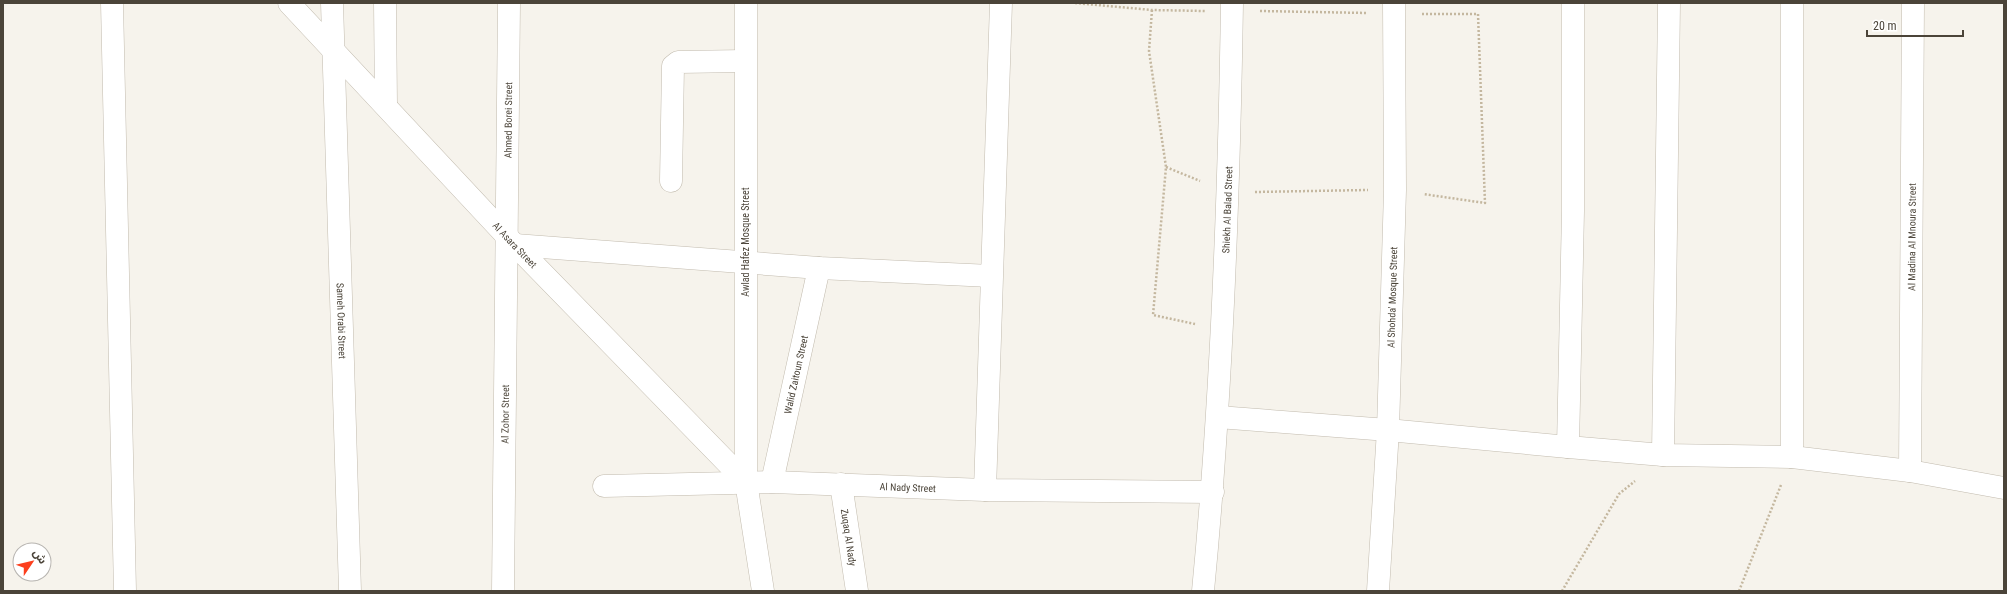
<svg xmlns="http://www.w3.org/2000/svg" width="2007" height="594" viewBox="0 0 2007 594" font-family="'Roboto Condensed','Noto Sans Arabic',sans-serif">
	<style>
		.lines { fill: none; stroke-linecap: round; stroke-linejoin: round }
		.minor-casing { stroke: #c2bbae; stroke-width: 23 }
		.path { stroke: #c4b79f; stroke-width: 2.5; stroke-dasharray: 2 2; stroke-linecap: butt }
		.minor { stroke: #fff; stroke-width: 22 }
		.labels { text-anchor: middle; stroke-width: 3.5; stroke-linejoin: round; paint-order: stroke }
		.street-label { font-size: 10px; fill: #4b4439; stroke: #fff }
	</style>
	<rect width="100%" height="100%" fill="#f6f3ec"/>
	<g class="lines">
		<g class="minor-casing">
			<g id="minor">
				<path d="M112,3l13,588"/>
				<path id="s1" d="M289,3l226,242 231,237"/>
				<path id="s2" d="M332,3l18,588"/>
				<path d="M385,3l1,103"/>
				<path d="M746,3v479l17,109"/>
				<path d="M1573,3v208l-5,236 95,8 129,2 118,14 94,17"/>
				<path d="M1792,3v454"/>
				<path d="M671,181l2,-115 5,-4 67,-1"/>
				<path d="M515,245l304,23 172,8"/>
				<path d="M1218,417l170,13 180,17"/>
				<path d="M1663,455l6,-452"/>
				<path id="s3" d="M1910,471l3,-468"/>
				<path id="s4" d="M772,482l47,-214"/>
				<path id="s5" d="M841,484l16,107"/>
				<path id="s6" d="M604,486l168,-4 213,8 228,2"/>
				<path d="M985,490l16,-487"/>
				<path id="s7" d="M503,591l6,-588"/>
				<path id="s8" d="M1203,591c19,-196 26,-392 29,-588"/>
				<path id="s9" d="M1378,591l10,-161 7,-240 -1,-187"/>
			</g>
		</g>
		<g class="path">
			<path d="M1075,3l77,7 53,1"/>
			<path d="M1152,10l-3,41 17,116 -13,148 42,9"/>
			<path d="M1260,11l107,2"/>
			<path d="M1422,14h56l7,189 -62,-9"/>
			<path d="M1166,167l34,14"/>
			<path d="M1255,192l113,-2"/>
			<path d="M1562,591l57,-97 16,-13"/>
			<path d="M1739,591l42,-106"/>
		</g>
		<use href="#minor" class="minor"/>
	</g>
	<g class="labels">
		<g class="street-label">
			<text dy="4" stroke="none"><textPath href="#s7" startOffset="471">Ahmed Borei Street</textPath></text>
			<text dy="4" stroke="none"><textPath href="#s8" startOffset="382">Shiekh Al Balad Street</textPath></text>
			<text dy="4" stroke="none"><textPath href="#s3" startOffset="234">Al Madina Al Mnoura Street</textPath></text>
			<text transform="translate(745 242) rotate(-90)" y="4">Awlad Hafez Mosque Street</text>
			<text dy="4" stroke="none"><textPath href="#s1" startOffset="331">Al Asara Street</textPath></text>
			<text dy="4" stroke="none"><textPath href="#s9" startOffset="294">Al Shohda' Mosque Street</textPath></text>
			<text dy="4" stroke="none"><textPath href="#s2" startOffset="318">Sameh Orabi Street</textPath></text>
			<text dy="4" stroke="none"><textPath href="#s4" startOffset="110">Walid Zaitoun Street</textPath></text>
			<text dy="4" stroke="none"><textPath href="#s7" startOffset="177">Al Zohor Street</textPath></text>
			<text dy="4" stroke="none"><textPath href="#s6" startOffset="304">Al Nady Street</textPath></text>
			<text dy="4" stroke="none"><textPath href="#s5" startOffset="54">Zuqaq Al Nady</textPath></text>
		</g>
	</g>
	<rect width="2007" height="594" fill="none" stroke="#4b4439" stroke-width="8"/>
	<g transform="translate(32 562) rotate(55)"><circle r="19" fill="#ffffff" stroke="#b7b4b0"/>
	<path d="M0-3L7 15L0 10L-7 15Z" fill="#fc3f1d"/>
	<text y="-6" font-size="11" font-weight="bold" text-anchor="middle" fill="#4b4439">ش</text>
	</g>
	<path d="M1867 30v6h96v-6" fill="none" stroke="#4b4439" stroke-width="2"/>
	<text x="1873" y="30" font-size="12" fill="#4b4439" stroke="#ffffff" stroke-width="3" paint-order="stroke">20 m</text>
</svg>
